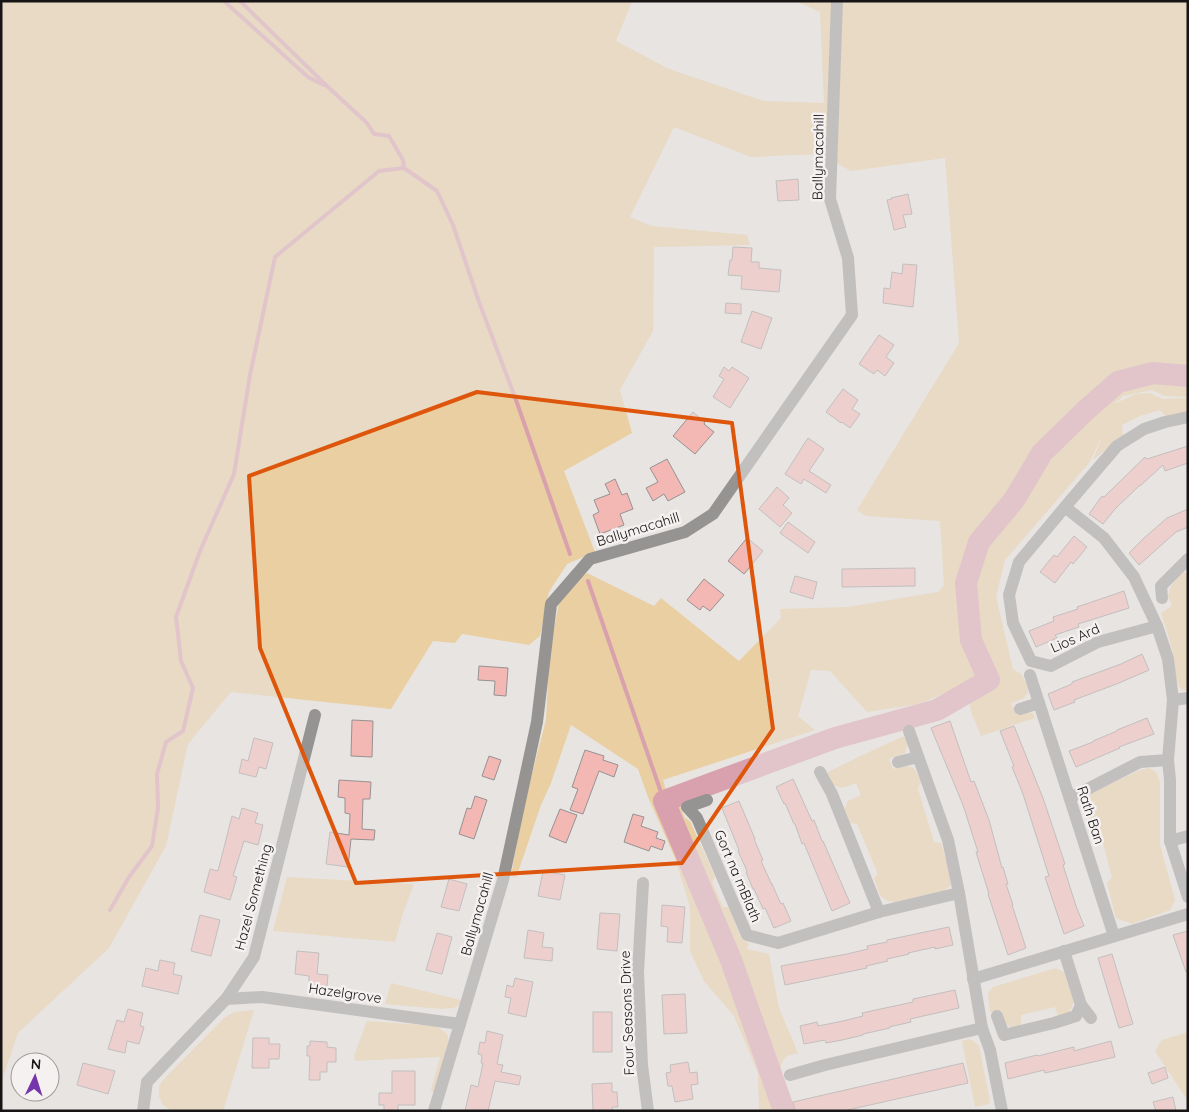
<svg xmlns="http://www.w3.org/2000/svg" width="1189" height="1112" viewBox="0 0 1189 1112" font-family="Quicksand,sans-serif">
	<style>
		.green { fill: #e9cfa1 }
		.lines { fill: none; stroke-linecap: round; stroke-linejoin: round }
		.stream { stroke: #d9a1ae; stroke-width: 4 }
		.river { stroke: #d9a1ae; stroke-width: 22 }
		.building { fill: #f3b8b4; stroke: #969292 }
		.minor { stroke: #959493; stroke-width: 12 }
		.marked { fill: none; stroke: #de560c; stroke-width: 4; stroke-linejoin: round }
		.labels { text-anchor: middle; stroke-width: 5; stroke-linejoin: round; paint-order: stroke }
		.street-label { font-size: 14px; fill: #161414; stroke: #f5f1f0 }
	</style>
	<rect width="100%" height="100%" fill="#e8e4e2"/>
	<g class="green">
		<path d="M1,1h631l-16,40 53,28 95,32 60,2 -4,-91 -24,-11h392v396l-24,-1 -12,-6 -29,6 -9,8 22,-10 14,-1 12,6 26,-1v14l-21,5 -7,-7 -20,6 -18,9 1,10 -30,25 10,-26 -14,29 -84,97 -9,37 17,72 8,5 7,12v6l-4,6 -13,5 6,12 10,-3 6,1 2,5 -54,18 -10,-24 -2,-11 13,-6 -6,-15 -57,24 -52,8 -37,-41 -19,-1 -13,46 17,14 -152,50 7,24 78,199 -74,-200 39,-14v3l-33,14 5,12 5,3 25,56 -3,5 11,25h6l11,29 9,8 -2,5 22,5 10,54 19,45c-4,1 -10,2 -12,4 -10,9 -5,22 1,31l-5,4 7,19h-30l-1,-38 -24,-57 -30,-35 -14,-30v-44l-15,-49 -27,-61 -10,-28 -67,-44 -20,58 -10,22 -25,73 -5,-2 13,-71 22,-85 3,-62 10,-56 13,-19 15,-10 67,33 7,-8 78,63 42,-43 -1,-9 68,-2 90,-15 6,-6 -4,-65 -74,-5 -9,-6 102,-167 -14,-185 -94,13 -32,-17 -68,3 -77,-30 -44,90 22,9 95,9 3,10 -96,2 -1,84 -33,59 12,43 -68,38 31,81 -28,12 -18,28 -9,44 -11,9 -67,-11 -7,9 -22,-2 -42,68 -160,-17 -43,52 -22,102 -57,102 -91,85 -17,50z"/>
		<path d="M1183,572l5,2v117l-7,-2c-8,-11 -5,-17 -7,-30 -3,-16 -8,-31 -13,-46l11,-7 -4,-10 3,-10z"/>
		<path d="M904,736l4,7 -3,10 -16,6 4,10 12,-3 9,2 7,13 -3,8 16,53 7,1 10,35 -1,8 -7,5 -48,11c-16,-1 -16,-10 -21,-24l4,-4 -21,-50 -7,-1 -6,-13 4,-9 13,-6 -5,-12c-10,4 -14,7 -24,1l-4,-12 41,-20z"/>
		<path d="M1149,768l7,4 4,10v63l15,55 -5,10 -38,14 -16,-6 -9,-35 5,-5 -9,-35h-8l-10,-39 8,-12 47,-22z"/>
		<path d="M287,877l127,7 -11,29 -8,29 -122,-11z"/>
		<path d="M1056,968l8,4 10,29 -5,12 -11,3 -3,-9 -34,8v8l-3,5 -7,-1 -7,-4 -2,-12 -12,1 -2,-19 5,-6z"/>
		<path d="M391,983l70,17 -1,4 -6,4 -12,1 -57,-5z"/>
		<path d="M254,1010l-31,101h-51l-9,-6 -4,-8v-11l4,-6 61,-62 11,-6z"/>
		<path d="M367,1021l69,5 11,8 2,8 -14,51 -4,-3 9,-33 -85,4 -1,-5z"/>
		<path d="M1188,1032v69l-33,-50 7,-11z"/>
		<path d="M969,1039l4,2 6,5 11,56 -1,2 -14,3 -13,-66z"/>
	</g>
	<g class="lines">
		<g class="stream">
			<path d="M224,1l84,76 16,8"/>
			<path d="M240,1l88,86 39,36 7,11 15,2 14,24 1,8"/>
			<path d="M588,581l76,220"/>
			<path d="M110,910l19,-33 23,-31 6,-38 -1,-34 9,-32 17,-11 10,-43 -12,-27 -5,-44 24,-66 34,-77 16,-99 25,-118 104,-86 25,-3 33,23 16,34 26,77 37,98 54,154"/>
		</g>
		<path class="river" d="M784,1111l-53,-151 -67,-159 171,-63 102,-28 52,-30 -18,-40 -5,-57 13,-41 35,-42 28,-47 44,-43 32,-28 35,-9 35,3"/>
	</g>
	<g class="building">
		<path d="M798,179l1,21 -21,1 -2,-20z"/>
		<path d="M908,194l4,20 -9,1 3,12 -12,3 -7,-30 5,-1 -1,-1z"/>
		<path d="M733,247l19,1 -1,14h8v6l22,2 -2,22 -38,-3 1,-13 -14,-1 2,-15h2z"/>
		<path d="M903,264l14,1 -4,42 -30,-4 1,-15 6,1 2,-17 10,2z"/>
		<path d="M726,303l15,1v10l-16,-1z"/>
		<path d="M752,311l20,7 -11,31 -20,-7z"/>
		<path d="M879,335l15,10 -8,12 8,6 -9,13 -8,-6 -3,4 -15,-10z"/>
		<path d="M724,367l5,4 3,-4 17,11 -19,30 -17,-11 11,-18 -5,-3z"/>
		<path d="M843,389l15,11 -6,9 8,5 -10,14 -8,-6 -1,1 -15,-11z"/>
		<path d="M693,412l12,10 -1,2 10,8 -19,22 -22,-18z"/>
		<path d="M808,438l16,11 -15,22 22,14 -5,8 -22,-14 -3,5 -16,-10z"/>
		<path d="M1188,446v17l-23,8 -2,-6 -23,21v-1l-25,24 -12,15 -14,-10 13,-18 2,1 41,-40 2,2z"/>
		<path d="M667,459l18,33 -17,9 -4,-7 -11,7 -7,-13 12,-6 -8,-14z"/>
		<path d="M615,479l7,16 5,-2 6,16 -13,5 4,11 -24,9 -7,-19 6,-3 -5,-12 16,-6 -5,-10z"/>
		<path d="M777,487l12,11 -6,7 9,8 -12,14 -21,-18z"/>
		<path d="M1188,509v18l-12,5 -37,33 -10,-12 14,-14 24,-21z"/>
		<path d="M788,522l27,20 -7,11 -28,-20z"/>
		<path d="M1074,536l13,11 -14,17 -2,-2 -16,21 -15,-11 14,-17 3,2z"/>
		<path d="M747,538l16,13 -19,23 -16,-13z"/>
		<path d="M915,568v18l-73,1v-18z"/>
		<path d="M795,576l22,6 -4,17 -23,-7z"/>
		<path d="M704,579l20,16 -14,16 -7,-5 -3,4 -13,-10z"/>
		<path d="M1124,591l5,17 -51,16 1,3 -24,8 2,3 -21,9 -7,-16 25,-10 -1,-4 25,-8 -1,-2z"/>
		<path d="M1142,654l7,16 -30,13 -45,17 1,2 -21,8 -6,-16 24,-10v-2l49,-18z"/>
		<path d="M479,666l29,2 -2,28 -12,-1 1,-14 -17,-1z"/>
		<path d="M1147,718l7,16 -35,13 1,1 -44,19 -7,-16 24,-9v-1l24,-10v-1z"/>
		<path d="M352,720l21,1 -1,36 -21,-1z"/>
		<path d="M950,721l21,61 3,-1 15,39 13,48 1,-1 5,17h-2l7,21h-1l14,43 -18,7 -20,-61h1l-13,-42h2l-15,-47 -32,-77z"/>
		<path d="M1014,726l29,72 22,66 -2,1 13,41 8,20 -20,8 -19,-57 4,-1 -26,-82 -11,-27 2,-1 -14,-35z"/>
		<path d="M254,738l19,5 -7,26 -7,-2 -3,10 -17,-4 3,-14 6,2z"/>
		<path d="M585,750l19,6 -1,4 15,5 -4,12 -15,-6 -16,43 -13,-4 8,-21 -6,-2z"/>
		<path d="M489,756l12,4 -7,20 -12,-4z"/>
		<path d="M793,779l19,42 2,-1 8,21h1l27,62 -18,8 -28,-68 -2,1 -7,-20h-1l-9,-21 -1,1 -8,-17z"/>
		<path d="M339,780l32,2 -1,17h-7l-1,30 13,1 -1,10 -23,-1 -3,28 -22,-3 4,-32 19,3 1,-21 -5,-1v-15l-7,-1z"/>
		<path d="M475,796l12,4 -13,39 -15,-5 8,-26 4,1z"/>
		<path d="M739,801l16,38h-1l9,21 -2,1 11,24v-1l9,20 2,-1 8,18 -17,7 -9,-20 -2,1 -9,-20h-1l-7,-17 1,-1 -9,-20 1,-1 -17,-42z"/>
		<path d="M242,808l16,5 -3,10 8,2 -5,20 -14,-4 -11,35 4,1 -7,23 -26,-8 6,-23 8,2 14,-55 7,3z"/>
		<path d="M560,809l17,6 -11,28 -17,-7z"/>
		<path d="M633,814l11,3 -3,9 17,6 -2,6 9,3 -3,9 -11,-4 -2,5 -25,-9z"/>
		<path d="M543,871l22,4 -5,25 -22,-4z"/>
		<path d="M449,879l18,5 -8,27 -18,-4z"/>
		<path d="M662,905l23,2 -3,36 -15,-1 1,-15 -7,-1z"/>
		<path d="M600,913l20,1 -3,37 -20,-2z"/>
		<path d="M200,915l20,5 -9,36 -20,-5z"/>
		<path d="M949,927l4,18 -18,4v-2l-27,6 1,1 -22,5 1,2 -22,5 1,2 -82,17 -4,-19 66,-12 21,-5 -1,-3 20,-4v-2z"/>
		<path d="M528,930l16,3 -2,14 11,1 -1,13 -28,-3z"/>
		<path d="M1188,931v41h-2l-13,-37z"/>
		<path d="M437,933l15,4 -10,37 -16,-4z"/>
		<path d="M297,951l22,2 -2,21 11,1 -1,11 -18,-2v-8l-14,-2z"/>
		<path d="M1112,954l21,70 -14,4 -21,-70z"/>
		<path d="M160,960l15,3 -2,11 9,2 -4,18 -36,-8 4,-18 12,3z"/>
		<path d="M515,978l18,4 -7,35 -18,-4 3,-15 -6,-1 2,-12 6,2z"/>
		<path d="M955,990l4,18 -49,11 1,3 -22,5 1,1 -27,6v1l-21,5 -16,3 -1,-3 -21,4 -4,-18 17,-4 1,4 25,-5 20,-5 -1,-3 51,-11v-3z"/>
		<path d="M685,994l2,39 -23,1 -2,-39z"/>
		<path d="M128,1009l15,4 -3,13 4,1 -5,17 -12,-3 -2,12 -17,-4 9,-29 7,2z"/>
		<rect x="593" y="1012" width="19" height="40"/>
		<path d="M487,1031l16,4 -6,29 6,1 -2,7 20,4 -2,9 -24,-4 -7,30h-23l6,-26 7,2 5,-24h-2l1,-8 -4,-1 2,-12 5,1z"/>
		<path d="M253,1038h16v6h11l-1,15h-10v9h-17z"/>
		<path d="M310,1041l17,1v5l9,1v14h-9v10h-7v8h-11l1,-24h-3v-10h3z"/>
		<path d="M1111,1041l4,16 -70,16 -1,-3 -36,9 -3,-16 32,-8 1,1 36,-9v4z"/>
		<path d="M688,1062l2,11 7,-1 1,12 -7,1 2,14 -18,3 -3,-16h-4l-2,-13 5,-1 -1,-7z"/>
		<path d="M83,1063l32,8 -7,23 -31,-9z"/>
		<path d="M963,1063l5,20 -125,28h-48l-2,-9z"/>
		<path d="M1165,1067l3,11 -16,6 -4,-11z"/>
		<path d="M392,1071h23v34h-17v6h-14v-6h-5v-12h13z"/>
		<path d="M612,1083v9h5l1,15h-6l1,4h-20l-1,-27z"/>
		<path d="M1173,1097l3,14h-20l-3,-9z"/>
	</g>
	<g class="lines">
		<g class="minor">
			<path d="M1065,507l-46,55 -10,33 4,28 18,38 20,5 47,-24 59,-16"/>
			<path d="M1162,598l-1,-12 27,-27"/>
			<path d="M1030,675l84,261"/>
			<path d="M1173,700l15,-2"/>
			<path d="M1020,709l19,-6"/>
			<path d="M909,731l39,109 11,53"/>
			<path d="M898,762l20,-5"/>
			<path d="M820,772l12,22 47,118"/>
			<path d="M1070,798l70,-36 28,-2"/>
			<path d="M707,800l-20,7 10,11 50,117 31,8 101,-31 80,-19 23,135"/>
			<path d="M1188,836l-18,5 18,56"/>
			<path d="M1170,841v-61l-2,-20 5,-60 -5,-41 -11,-33 -23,-49 -30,-39 -39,-31 52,-61 27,-17 21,-7 23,-5"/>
			<path d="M643,883l-5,89 4,93 6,46"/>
			<path d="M973,979l215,-65"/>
			<path d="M226,999l36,-2 198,27"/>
			<path d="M1081,1005l10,13"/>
			<path d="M997,1016l7,19 50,-12 22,-7 5,-11 -17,-54"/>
			<path d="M790,1075l35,-10 157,-37 8,22 12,61"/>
			<path d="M143,1111l4,-29 79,-83 28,-42 61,-242"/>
			<path d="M434,1111l69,-231 34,-158 14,-118 39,-45 95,-27 28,-18 139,-199 -4,-57 -18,-59 7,-198"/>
		</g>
	</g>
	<path d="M0 0H1189V1112H0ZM477,392l255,31 41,306 -91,134 -326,20 -96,-235 -11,-172z" fill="#e8e4e2" fill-opacity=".55" fill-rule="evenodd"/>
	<path class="marked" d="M477,392l255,31 41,306 -91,134 -326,20 -96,-235 -11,-172z"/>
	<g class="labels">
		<g class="street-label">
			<text transform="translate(818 157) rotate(-89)" y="5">Ballymacahill</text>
			<text transform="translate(638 529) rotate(-17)" y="5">Ballymacahill</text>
			<text transform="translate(1075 638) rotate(-24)" y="5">Lios Ard</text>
			<text transform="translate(1091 815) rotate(72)" y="5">Rath Ban</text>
			<text transform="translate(738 876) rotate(67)" y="5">Gort na mBlath</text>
			<text transform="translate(253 897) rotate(-75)" y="5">Hazel Something</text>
			<text transform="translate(477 914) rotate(-74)" y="5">Ballymacahill</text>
			<text transform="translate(345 993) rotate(8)" y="5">Hazelgrove</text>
			<text transform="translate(627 1013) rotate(-92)" y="5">Four Seasons Drive</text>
		</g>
	</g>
	<rect width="1189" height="1112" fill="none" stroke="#161414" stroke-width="5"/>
	<g transform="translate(35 1077) rotate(4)"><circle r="24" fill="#f5f1f0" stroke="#9c9998"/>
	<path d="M0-4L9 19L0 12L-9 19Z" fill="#7536ab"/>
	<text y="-8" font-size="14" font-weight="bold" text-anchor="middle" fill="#161414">N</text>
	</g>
</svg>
